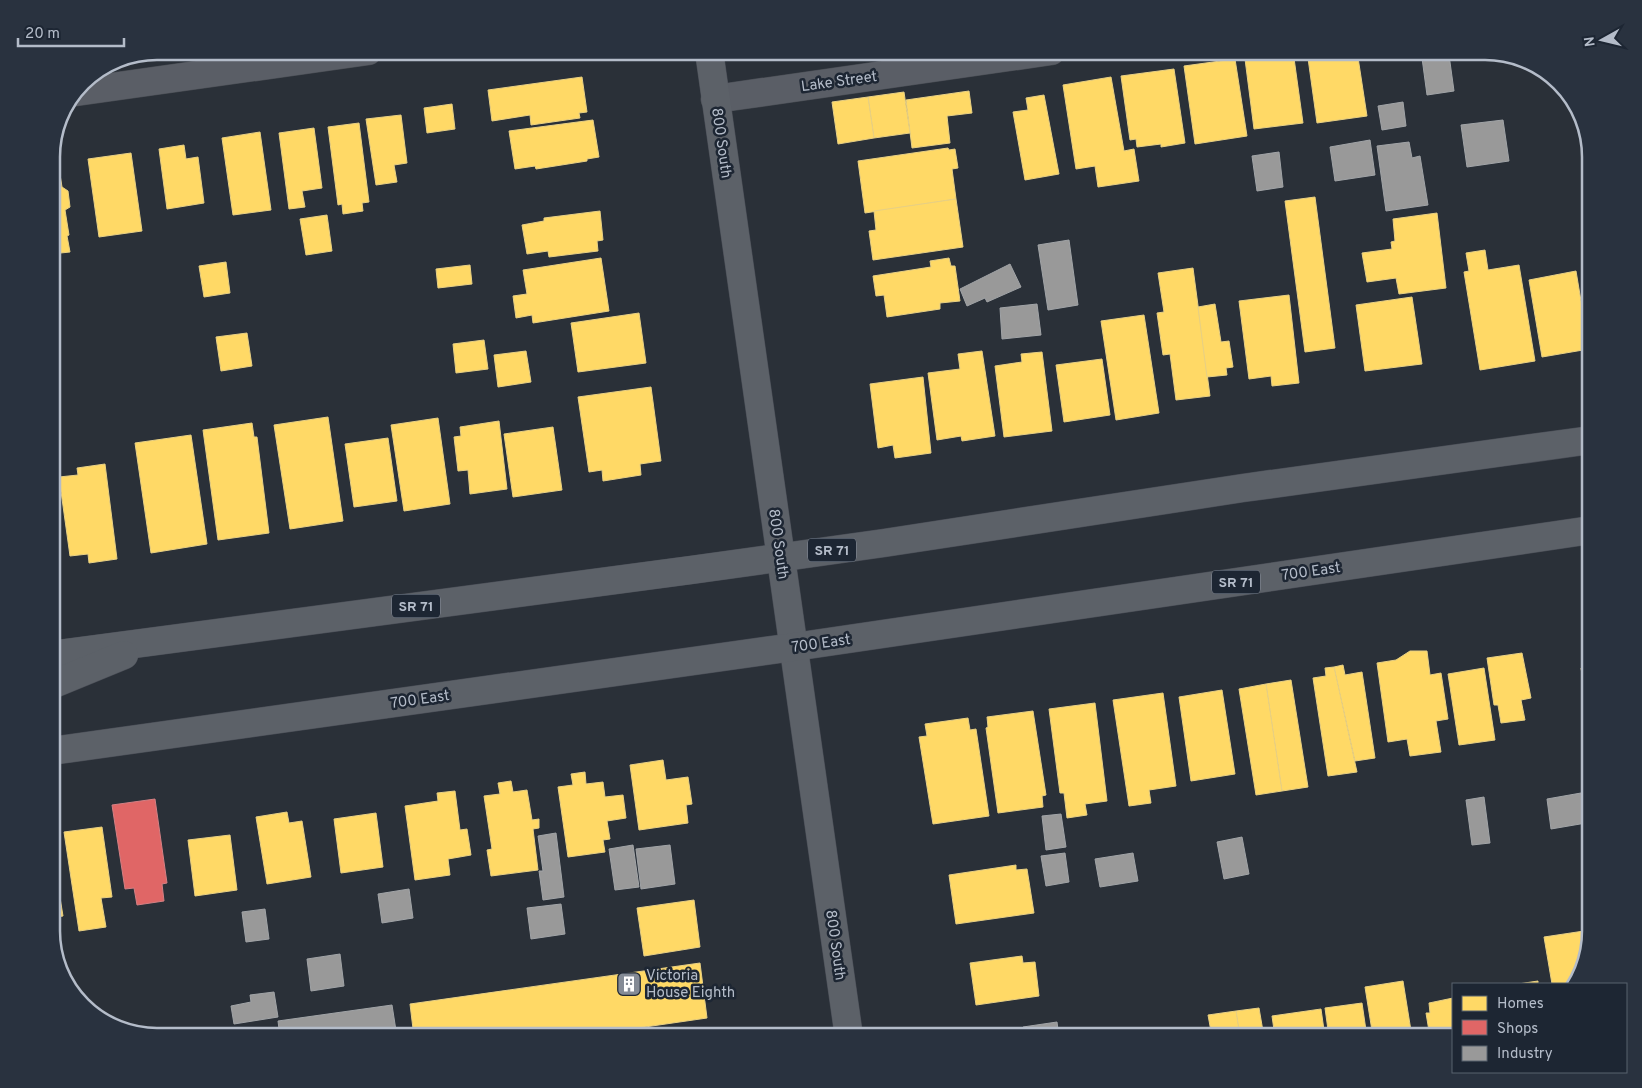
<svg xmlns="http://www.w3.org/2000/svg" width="1642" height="1088" viewBox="0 0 1642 1088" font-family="Overpass,sans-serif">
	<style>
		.homes { fill: #ffd966; stroke: #e8d084 }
		.shops { fill: #e06666; stroke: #d38084 }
		.industry { fill: #999; stroke: #a1a4a7 }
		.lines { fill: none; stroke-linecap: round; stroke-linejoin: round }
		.minor-casing { stroke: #484c53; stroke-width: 29 }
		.major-casing { stroke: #484c55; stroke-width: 29 }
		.minor { stroke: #5a5e66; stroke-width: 28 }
		.major { stroke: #5c6168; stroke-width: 28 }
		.labels { text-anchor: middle; stroke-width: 5; stroke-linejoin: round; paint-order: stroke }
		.shield { fill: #1d2633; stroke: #878f9c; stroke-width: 1 }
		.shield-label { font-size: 14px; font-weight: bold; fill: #b4bcc9 }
		.street-label { font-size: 15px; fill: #b4bcc9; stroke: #1d2633 }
		.poi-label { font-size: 15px; fill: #b4bcc9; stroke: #1d2633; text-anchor: start }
		.rim { fill: none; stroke: #b4bcc9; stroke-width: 2.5 }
	</style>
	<rect width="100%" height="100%" fill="#2a3038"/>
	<g class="homes">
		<path d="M846,51h41l-40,6z"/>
		<path d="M1293,51l10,72 -49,6 -9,-70z"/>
		<path d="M1307,51h50l10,65 -50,7z"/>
		<path d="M1235,59l12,77 -52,8 -11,-78z"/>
		<path d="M1174,69l11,74 -24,4v-3l-24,3 -1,-8 -6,1 -9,-64z"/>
		<path d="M582,77l5,35 -8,1 1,5 -49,7 -1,-10 -38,6 -4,-31z"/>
		<path d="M1111,77l13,74 10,-2 5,32 -41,6 -3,-21 -19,3 -13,-84z"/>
		<path d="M969,91l3,22 -25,3 3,27 -38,5 -6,-48z"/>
		<path d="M904,92l6,41 -36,5 -6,-41z"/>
		<path d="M1044,95l15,79 -34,6 -12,-68 15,-2 -2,-12z"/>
		<path d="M868,97l6,41 -36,6 -6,-42z"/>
		<path d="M452,104l3,25 -28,4 -3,-25z"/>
		<path d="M401,115l6,48 -13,2 3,17 -21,3 -10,-66z"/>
		<path d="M593,120l6,37 -12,2v2l-51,8 -1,-3 -20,3 -6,-38z"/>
		<path d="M359,123l10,79 -7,1 1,8 -20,3 -1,-10 -4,1 -10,-78z"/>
		<path d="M314,128l8,60 -20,3 3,16 -16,2 -10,-76z"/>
		<path d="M260,132l11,78 -38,5 -11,-77z"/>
		<path d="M184,145l2,14 12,-2 6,46 -37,6 -8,-60z"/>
		<path d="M948,148l1,2 6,-1 3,19 -6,1 4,30 -91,14 -7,-52z"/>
		<path d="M131,153l11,78 -43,6 -11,-78z"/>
		<path d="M58,162l4,25 6,4 2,16 -5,3 4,25 -2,1 3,16 -19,2v-91z"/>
		<path d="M1315,197l20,151 -30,4 -20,-151z"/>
		<path d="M956,199l7,48 -90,13 -4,-29 7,-1 -2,-19z"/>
		<path d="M600,211l3,29 -6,1 1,10 -49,6 -1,-6 -21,3 -5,-29 22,-4v-3z"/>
		<path d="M1437,213l9,75 -47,6 -3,-16 -29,4 -5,-29 30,-4 -1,-7 4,-1 -2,-22z"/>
		<path d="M327,215l5,36 -26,4 -6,-36z"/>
		<path d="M1485,250l3,20 31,-5 16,96 -55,9 -16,-98 5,-1 -3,-18z"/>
		<path d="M601,258l8,53 -76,12 -1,-8 -16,3 -3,-22 14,-2 -4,-24z"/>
		<path d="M949,258l2,8h4l5,35 -20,2v6l-53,8 -3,-22 -8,1 -3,-20 58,-9 -1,-6z"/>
		<path d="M226,262l4,31 -26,4 -5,-31z"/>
		<path d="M470,265l2,19 -34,4 -2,-19z"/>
		<path d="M1193,268l17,128 -34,4 -6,-46 -7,1 -6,-42 7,-1 -6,-39z"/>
		<path d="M1576,271l13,78 -47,8 -13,-77z"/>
		<path d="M1289,295l10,88 -27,3 -1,-10 -22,3 -10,-78z"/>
		<path d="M1412,297l10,67 -57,7 -9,-66z"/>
		<path d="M1215,304l6,38 8,-1 4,26 -7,1 1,7 -20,2 -9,-70z"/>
		<path d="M639,313l7,50 -68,9 -7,-49z"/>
		<path d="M1144,315l15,98 -43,7 -15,-99z"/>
		<path d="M247,333l5,33 -31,5 -5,-34z"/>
		<path d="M484,340l4,29 -32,4 -3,-29z"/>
		<path d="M526,351l5,31 -33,5 -4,-32z"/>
		<path d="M982,351l13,85 -33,5 -1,-5 -24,4 -9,-67 32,-4 -2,-15z"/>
		<path d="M1042,352l10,79 -48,6 -9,-71 27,-4 -1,-8z"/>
		<path d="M1102,359l8,56 -46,7 -8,-57z"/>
		<path d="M923,377l8,76 -36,5 -2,-13 -15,3 -8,-64z"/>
		<path d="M651,387l10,74 -21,3 1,11 -38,6 -1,-11 -13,2 -11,-75z"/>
		<path d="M328,417l15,104 -53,8 -16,-104z"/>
		<path d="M438,418l12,86 -46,7 -13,-86z"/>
		<path d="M499,421l8,68 -37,5 -2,-24 -10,1 -4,-34 7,-1 -1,-9z"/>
		<path d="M252,423l2,14h3l12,96 -51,7 -15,-110z"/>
		<path d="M553,427l9,63 -49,7 -9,-63z"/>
		<path d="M191,435l16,109 -56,9 -16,-110z"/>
		<path d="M388,438l9,63 -43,6 -9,-63z"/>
		<path d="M105,464l12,95 -28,4 -1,-9 -18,2 -11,-79 19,-2 -1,-7z"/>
		<path d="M1410,651h17l3,24 11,-2 7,46 -12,2 5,31 -31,4 -3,-17 -19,3 -11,-79 19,-3z"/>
		<path d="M1522,653l9,45 -10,2 4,20 -24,3 -3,-18h-4l-7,-47z"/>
		<path d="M1343,665l2,10 17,-3 13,86 -20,3 -21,-94z"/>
		<path d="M1591,666v50h-2l-8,-48z"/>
		<path d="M1334,667l23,105 -29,4 -15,-98 13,-2 -1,-8z"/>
		<path d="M1484,668l11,72 -36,5 -11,-71z"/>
		<path d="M1291,680l17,107 -26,4 -16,-107z"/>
		<path d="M1266,684l16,107 -26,4 -17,-106z"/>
		<path d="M1222,690l13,84 -44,7 -12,-84z"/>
		<path d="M1163,693l13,93 -27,4 2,13 -22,3 -16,-106z"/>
		<path d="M1095,703l12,98 -22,3 2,11 -20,3 -3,-25h-4l-11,-84z"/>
		<path d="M1033,711l13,84 -4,1 1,11 -45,6 -12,-85 2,-1 -1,-10z"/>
		<path d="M968,718l2,12 6,-1 13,87 -56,8 -14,-87 8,-1 -2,-12z"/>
		<path d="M663,760l3,20 22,-3 4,27 -6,1 2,18 -49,7 -9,-65z"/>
		<path d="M1591,768v48l-7,-47z"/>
		<path d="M585,772l1,12 17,-2 2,15 18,-2 3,23 -19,3 3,18 -7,1 2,12 -37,5 -10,-70 15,-2 -2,-11z"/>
		<path d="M511,781l2,11 14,-2 5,30 7,-1v9l-6,1 5,41 -47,6 -4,-26 5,-1 -8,-53 16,-2 -2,-11z"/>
		<path d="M455,791l5,39 7,-1 4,26 -23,4 2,16 -35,5 -10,-74 33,-5 -1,-8z"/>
		<path d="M287,812l2,11 13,-2 9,56 -44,7 -11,-67z"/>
		<path d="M376,813l7,54 -42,6 -7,-54z"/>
		<path d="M102,827l10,70 -11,1 5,29 -27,4 -15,-99z"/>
		<path d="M230,835l7,55 -42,6 -7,-56z"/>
		<path d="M51,843l12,73 -12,2z"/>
		<path d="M1016,865v5l11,-1 7,44 -78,11 -7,-49z"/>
		<path d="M694,900l6,47 -56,9 -7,-48z"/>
		<path d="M1584,931l2,15 -11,38h-23l-8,-47z"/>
		<path d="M1022,956l1,7 12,-1 4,34 -63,9 -6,-42z"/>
		<path d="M700,963l7,55 -131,19h-162l-4,-33z"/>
		<path d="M1403,981l9,56h-39l-8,-50z"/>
		<path d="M1538,981v3h-20z"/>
		<path d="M1453,998v39h-23l-4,-24h4l-1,-10z"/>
		<path d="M1362,1003l5,34h-38l-4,-29z"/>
		<path d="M1259,1008l5,29h-24l-4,-26z"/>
		<path d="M1321,1009l4,28h-50l-3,-21z"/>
		<path d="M1236,1011l4,26h-28l-4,-22z"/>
	</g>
	<path class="shops" d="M155,799l12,84 -5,1 2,17 -27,4 -3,-17 -9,1 -13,-84z"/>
	<g class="industry">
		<path d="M1449,55l5,36 -27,4 -5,-37z"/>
		<path d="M1403,102l3,24 -24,4 -4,-24z"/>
		<path d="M1503,120l6,41 -42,6 -6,-42z"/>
		<path d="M1370,140l5,35 -40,6 -5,-34z"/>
		<path d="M1409,142l3,16 8,-2 8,49 -42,6 -9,-65z"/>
		<path d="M1279,152l4,35 -26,4 -5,-35z"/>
		<path d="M1069,240l9,65 -30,5 -10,-65z"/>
		<path d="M1010,264l11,23 -34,15 -2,-4 -18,8 -7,-17z"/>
		<path d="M1037,304l4,31 -39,4 -2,-31z"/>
		<path d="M1581,793l5,30 -35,6 -4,-30z"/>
		<path d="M1484,797l6,46 -18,2 -6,-45z"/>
		<path d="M1061,814l5,33 -20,3 -4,-34z"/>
		<path d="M556,833l8,64 -21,3 -4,-29h4l-5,-35z"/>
		<path d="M1242,837l7,37 -25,5 -7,-37z"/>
		<path d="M633,845l6,42 -24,3 -6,-41z"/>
		<path d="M670,845l5,39 -34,5 -5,-40z"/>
		<path d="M1065,853l4,29 -23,4 -5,-30z"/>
		<path d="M1133,853l5,28 -38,6 -5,-28z"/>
		<path d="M409,889l4,29 -31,5 -4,-29z"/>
		<path d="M1591,892v20h-2l-3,-19z"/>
		<path d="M561,904l4,30 -34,5 -4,-31z"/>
		<path d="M265,909l4,30 -23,3 -4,-30z"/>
		<path d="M340,954l4,32 -33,5 -4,-32z"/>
		<path d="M274,992l4,25 -44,7 -3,-18 20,-4 -1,-7z"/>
		<path d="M392,1005l5,32h-117l-2,-16z"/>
		<path d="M1057,1022l2,15h-35l-1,-10z"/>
	</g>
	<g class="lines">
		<g class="minor-casing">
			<g id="minor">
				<path d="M76,92l292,-41"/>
				<path d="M715,99l336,-48"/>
			</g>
		</g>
		<g class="major-casing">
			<g id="major">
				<path d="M709,51l140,986"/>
				<path d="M51,655l640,-85 193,-27 359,-55 348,-48"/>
				<path d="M51,685l73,-30"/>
				<path d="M51,751l743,-104 797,-117"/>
			</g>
		</g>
		<use href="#minor" class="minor"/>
		<use href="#major" class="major"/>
	</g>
	<defs>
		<g id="building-square" transform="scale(1.25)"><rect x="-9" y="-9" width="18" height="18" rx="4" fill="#848b96" stroke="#1d2633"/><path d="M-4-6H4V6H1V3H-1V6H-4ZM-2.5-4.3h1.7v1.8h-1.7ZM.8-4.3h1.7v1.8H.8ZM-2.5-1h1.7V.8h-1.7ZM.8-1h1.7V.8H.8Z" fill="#fff"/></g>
	</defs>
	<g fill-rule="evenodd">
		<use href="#building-square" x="629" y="984"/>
	</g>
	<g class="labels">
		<g class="shield">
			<rect x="808" y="538.5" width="48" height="23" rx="4"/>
			<rect x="1212" y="570.5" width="48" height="23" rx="4"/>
			<rect x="392" y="594.5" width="48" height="23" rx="4"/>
		</g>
		<g class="shield-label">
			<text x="832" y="555">SR 71</text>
			<text x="1236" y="587">SR 71</text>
			<text x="416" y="611">SR 71</text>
		</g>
		<g class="street-label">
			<text transform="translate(839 81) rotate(-8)" y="5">Lake Street</text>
			<text transform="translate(722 143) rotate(82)" y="5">800 South</text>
			<text transform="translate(779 544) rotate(82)" y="5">800 South</text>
			<text transform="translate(1311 571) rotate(-8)" y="5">700 East</text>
			<text transform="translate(821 643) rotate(-8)" y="5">700 East</text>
			<text transform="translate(420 699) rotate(-8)" y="5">700 East</text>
			<text transform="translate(836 945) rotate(82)" y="5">800 South</text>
		</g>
		<g class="poi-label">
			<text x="646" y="980">Victoria<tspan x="646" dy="17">House Eighth</tspan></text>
		</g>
	</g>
	<path d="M0 0H1642V1088H0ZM157 60H1485A97 97 0 0 1 1582 157V931A97 97 0 0 1 1485 1028H157A97 97 0 0 1 60 931V157A97 97 0 0 1 157 60Z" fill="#29323f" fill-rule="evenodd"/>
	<path class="rim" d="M157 60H1485A97 97 0 0 1 1582 157V931A97 97 0 0 1 1485 1028H157A97 97 0 0 1 60 931V157A97 97 0 0 1 157 60Z"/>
	<rect x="1452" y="983" width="175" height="90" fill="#1d2633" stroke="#59626f"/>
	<rect x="1462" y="996" width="25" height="15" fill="#ffd966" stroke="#59626f"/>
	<text x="1497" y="1008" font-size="15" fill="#b4bcc9">Homes</text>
	<rect x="1462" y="1020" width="25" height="15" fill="#e06666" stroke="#59626f"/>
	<text x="1497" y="1033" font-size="15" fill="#b4bcc9">Shops</text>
	<rect x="1462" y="1046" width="25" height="15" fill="#999999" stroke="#59626f"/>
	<text x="1497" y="1058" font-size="15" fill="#b4bcc9">Industry</text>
	<g transform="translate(1602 40) rotate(262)" stroke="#1d2633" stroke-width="4" paint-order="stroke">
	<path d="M0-4L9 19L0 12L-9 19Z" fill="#b4bcc9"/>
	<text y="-8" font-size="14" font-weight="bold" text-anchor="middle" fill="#b4bcc9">N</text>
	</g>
	<path d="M18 38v8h106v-8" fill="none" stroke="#b4bcc9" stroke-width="2.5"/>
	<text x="25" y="38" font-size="15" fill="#b4bcc9" stroke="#1d2633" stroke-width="4" paint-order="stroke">20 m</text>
</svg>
